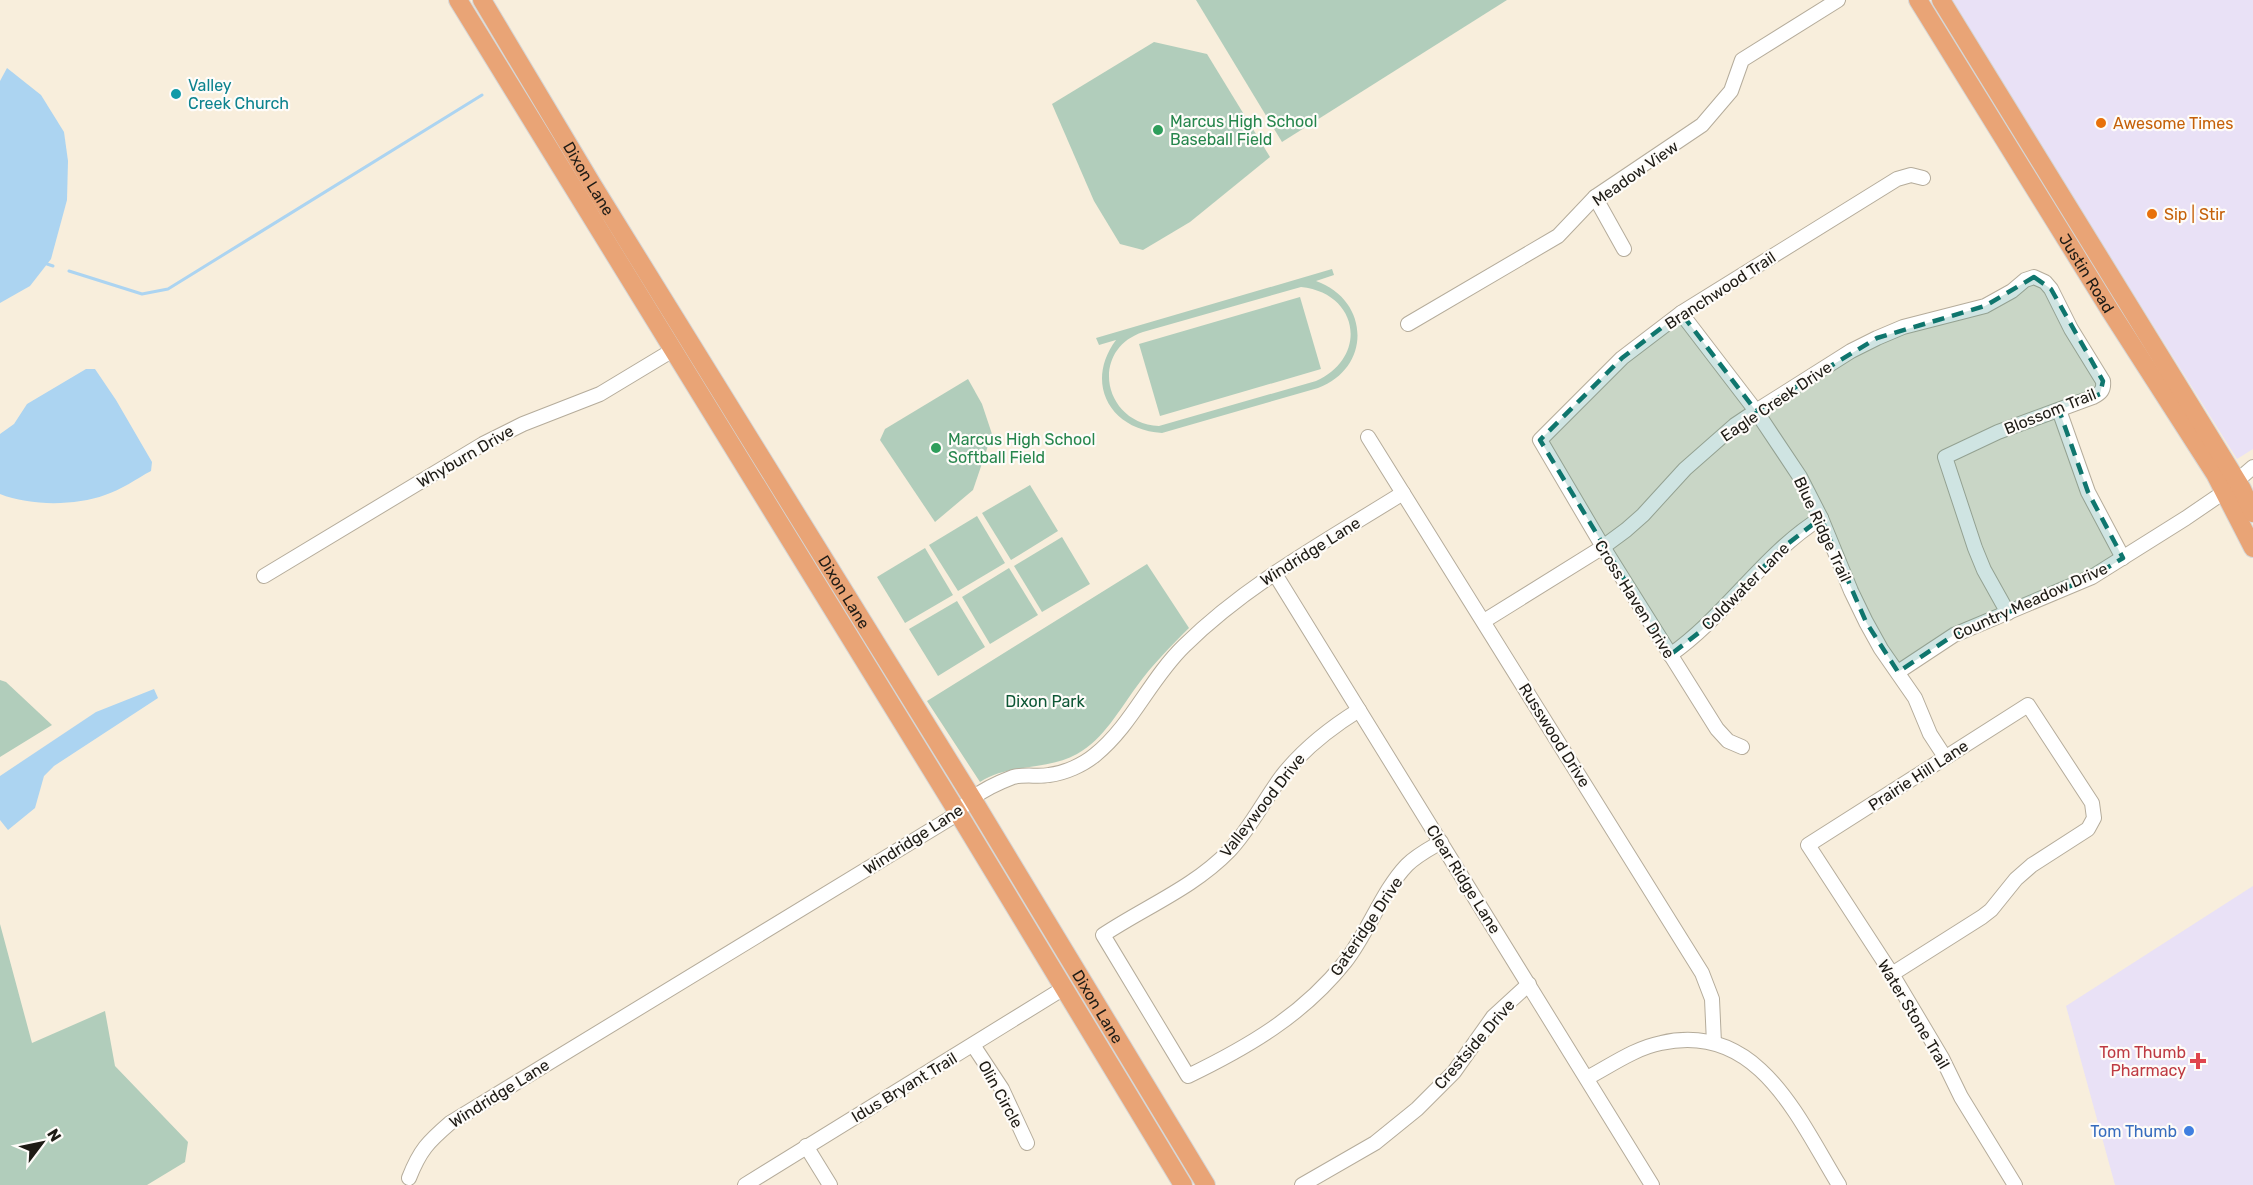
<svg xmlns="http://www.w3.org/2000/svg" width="2253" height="1185" viewBox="0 0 2253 1185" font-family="Rubik,sans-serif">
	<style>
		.commercial { fill: #e9e1f6 }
		.green { fill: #b1cdbb; fill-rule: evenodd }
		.water { fill: #acd4f1 }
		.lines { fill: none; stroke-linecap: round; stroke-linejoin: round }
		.stream { stroke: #acd4f1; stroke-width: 3 }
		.minor-casing { stroke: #b5ac9b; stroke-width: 16 }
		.major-casing { stroke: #d6d6d5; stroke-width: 20 }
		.minor { stroke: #fff; stroke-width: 14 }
		.major { stroke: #e9a476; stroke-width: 18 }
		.marked { fill: #0f766e; fill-opacity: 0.2; stroke: #0f766e; stroke-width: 4.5; stroke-dasharray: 12 8; stroke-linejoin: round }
		.culture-dot { fill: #0f9aa8; stroke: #fefcf9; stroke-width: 2 }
		.food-dot { fill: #e8710a; stroke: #fefcf9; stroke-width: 2 }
		.leisure-dot { fill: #2e9e5b; stroke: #fefcf9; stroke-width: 2 }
		.health-dot { fill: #e0444e; stroke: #fefcf9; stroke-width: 2 }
		.shop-dot { fill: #3f7fe0; stroke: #fefcf9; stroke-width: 2 }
		.labels { text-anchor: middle; stroke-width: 4.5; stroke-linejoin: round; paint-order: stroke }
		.culture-label { font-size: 16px; fill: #0d838f; stroke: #fefcf9; text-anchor: start }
		.leisure-label { font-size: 16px; fill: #27864d; stroke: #fefcf9; text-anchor: start }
		.food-label { font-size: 16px; fill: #c56008; stroke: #fefcf9; text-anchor: start }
		.street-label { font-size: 16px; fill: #1e1b15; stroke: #fefcf9 }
		.park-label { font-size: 16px; fill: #0e5736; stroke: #fefcf9 }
		.health-label { font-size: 16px; fill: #be3a42; stroke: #fefcf9; text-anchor: end }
		.shop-label { font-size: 16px; fill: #366cbe; stroke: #fefcf9; text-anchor: end }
	</style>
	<rect width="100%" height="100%" fill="#f8eedc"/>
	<g class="commercial">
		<path d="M1949,0h304v449l-16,10z"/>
		<path d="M2253,886v299h-138l-49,-179z"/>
	</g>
	<g class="green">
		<path d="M1196,0h311l-225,142z"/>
		<path d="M1154,42l53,12 63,103 -80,65 -47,28 -23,-6 -26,-43 -42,-97z"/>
		<path d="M1332,269l2,6 -18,6c54,19 56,87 2,107l-156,45c-52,-3 -78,-50 -46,-93l-17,5 -3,-7zM1301,287c58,6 68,70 15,94l-157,45c-56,-3 -70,-76 -16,-94z"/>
		<path d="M1300,297l21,72 -161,47 -21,-72z"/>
		<path d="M968,379l14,25 10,30 -19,56 -38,32 -55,-82 5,-11z"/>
		<path d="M1030,485l28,46 -47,29 -29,-47z"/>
		<path d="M977,516l28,47 -47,28 -29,-46z"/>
		<path d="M1062,537l28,47 -48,28 -28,-46z"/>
		<path d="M925,548l28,47 -48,28 -28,-46z"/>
		<path d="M1147,564l42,64c-18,18 -37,37 -52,58 -18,24 -33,53 -60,68 -31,17 -67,9 -97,28l-53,-81z"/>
		<path d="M1009,568l29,47 -48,29 -28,-47z"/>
		<path d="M957,601l28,46 -47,29 -29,-47z"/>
		<path d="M0,680l6,2 46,43 -52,32z"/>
		<path d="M0,924l32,119 73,-32 10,55 73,76 -3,20 -38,23h-147z"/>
	</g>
	<g class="water">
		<path d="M7,68l34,27 23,37 4,29 -1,39 -16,59 -21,27 -30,17v-222z"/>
		<path d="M86,369h9l21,31 36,62 -1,9c-15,8 -30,19 -46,24 -30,11 -75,11 -105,-1v-60l14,-10 13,-20z"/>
		<path d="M154,689l4,9 -104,68 -10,10 -9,32 -27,22 -8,-10v-44l96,-64z"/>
	</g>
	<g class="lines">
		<g class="stream">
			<path d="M47,264l6,2"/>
			<path d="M69,271l73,23 26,-5 314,-194"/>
		</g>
		<g class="minor-casing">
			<g id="minor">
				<path d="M1595,197l29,52"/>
				<path d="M1681,313l75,98 44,66 21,41 30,73 15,31 15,27 34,49 15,36 15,23"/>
				<path d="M1408,324l150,-88 37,-39 107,-72 29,-34 11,-31 96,-60"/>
				<path d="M2059,410l29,82 35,66"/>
				<path d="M1368,437l334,536 10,26 2,44"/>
				<path d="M1275,574l377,611"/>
				<path d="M264,576l219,-132 40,-20 77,-30 73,-44"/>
				<path d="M1484,621l119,-74 23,-17 17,-15 42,-46 50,-44 21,-14 95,-60 26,-13 26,-11 82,-21 27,-15 13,-11 9,-3 11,5 6,7 20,40 32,52c1,9 -2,12 -10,16l-95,35 -53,25 30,91 9,22 24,43"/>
				<path d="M1670,655c56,-39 93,-101 151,-137"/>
				<path d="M1898,672l56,-37 138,-58 94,-59 38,-26 29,-25"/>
				<path d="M1359,710c-29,18 -55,38 -77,66 -18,24 -32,53 -53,75 -36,37 -84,56 -126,84l85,141c60,-29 115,-61 157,-114 23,-29 37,-71 62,-97 10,-10 22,-16 34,-23"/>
				<path d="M1742,747l-14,-6 -11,-12 -114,-182 -63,-107 82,-82 59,-45 216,-134 14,-4 12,3"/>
				<path d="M1892,974l90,-57 9,-7 25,-31 16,-14 56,-36 6,-11 -2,-15 -64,-98 -220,140 84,129 50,84 19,39 54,88"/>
				<path d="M973,1045l29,44 25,54"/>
				<path d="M1587,1078c23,-12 48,-30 74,-35 97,-22 137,75 178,142"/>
				<path d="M806,1146l24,39"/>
				<path d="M409,1178c11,-28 19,-36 41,-55l499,-304c9,-6 15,-14 24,-21 11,-9 27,-16 40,-21 12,-3 25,0 36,-2 16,-2 34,-10 46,-20 37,-30 55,-76 89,-109 64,-63 144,-106 219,-153"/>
				<path d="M745,1185l319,-197"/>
				<path d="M1302,1185l73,-42 42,-34 37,-37 39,-55 36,-33"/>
			</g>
		</g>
		<g class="major-casing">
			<g id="major">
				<path d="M458,0l500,813 225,372"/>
				<path id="s1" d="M482,0l110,184 380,614 234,387"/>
				<path id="s2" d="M1918,0l193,312 104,162 38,74"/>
				<path d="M1941,0l301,489 11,24"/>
			</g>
		</g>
		<use href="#minor" class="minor"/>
		<use href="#major" class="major"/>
	</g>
	<path class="marked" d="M2034,277l17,12 52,92 -3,13 -41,16 29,82 35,66 -31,19 -138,58 -56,37 -32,-50 -45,-104 -40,31 -80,82 -31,24 -130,-215 82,-82 59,-45 75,98 121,-73 108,-32z"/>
	<circle class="culture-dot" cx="176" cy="94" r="6"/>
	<g class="food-dot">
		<circle cx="2101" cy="123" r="6"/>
		<circle cx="2152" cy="214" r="6"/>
	</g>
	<g class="leisure-dot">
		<circle cx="1158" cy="130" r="6"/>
		<circle cx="936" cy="448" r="6"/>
	</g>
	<path class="health-dot" d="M2195 1052h6v6h6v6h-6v6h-6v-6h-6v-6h6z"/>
	<circle class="shop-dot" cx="2189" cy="1131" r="6"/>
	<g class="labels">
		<g class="culture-label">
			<text x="188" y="91">Valley<tspan x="188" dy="18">Creek Church</tspan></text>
		</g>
		<g class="leisure-label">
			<text x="1170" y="127">Marcus High School<tspan x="1170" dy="18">Baseball Field</tspan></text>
			<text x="948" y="445">Marcus High School<tspan x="948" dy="18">Softball Field</tspan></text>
		</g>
		<g class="food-label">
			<text x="2113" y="129">Awesome Times</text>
			<text x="2164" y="220">Sip | Stir</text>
		</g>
		<g class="street-label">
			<text transform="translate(1635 173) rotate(-35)" y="6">Meadow View</text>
			<text dy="6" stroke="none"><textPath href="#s1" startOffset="208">Dixon Lane</textPath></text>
			<text dy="6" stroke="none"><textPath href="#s2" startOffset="321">Justin Road</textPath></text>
			<text transform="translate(1720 290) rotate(-33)" y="6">Branchwood Trail</text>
			<text transform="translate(1776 401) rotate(-34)" y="6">Eagle Creek Drive</text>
			<text transform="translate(2050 411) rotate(-22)" y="6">Blossom Trail</text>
			<text transform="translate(465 456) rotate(-30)" y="6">Whyburn Drive</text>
			<text transform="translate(1823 529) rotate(65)" y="6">Blue Ridge Trail</text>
			<text transform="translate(1310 551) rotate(-32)" y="6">Windridge Lane</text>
			<text transform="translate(1745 586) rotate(-45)" y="6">Coldwater Lane</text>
			<text dy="6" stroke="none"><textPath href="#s1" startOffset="694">Dixon Lane</textPath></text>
			<text transform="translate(1635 599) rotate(58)" y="6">Cross Haven Drive</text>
			<text transform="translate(2030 601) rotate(-24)" y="6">Country Meadow Drive</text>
			<text transform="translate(1555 735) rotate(58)" y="6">Russwood Drive</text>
			<text transform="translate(1918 775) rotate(-33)" y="6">Prairie Hill Lane</text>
			<text transform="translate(1262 805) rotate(-52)" y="6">Valleywood Drive</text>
			<text transform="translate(913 839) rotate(-33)" y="6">Windridge Lane</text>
			<text transform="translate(1464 879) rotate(58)" y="6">Clear Ridge Lane</text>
			<text transform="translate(1366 926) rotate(-56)" y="6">Gateridge Drive</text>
			<text dy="6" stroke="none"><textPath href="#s1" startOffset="1180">Dixon Lane</textPath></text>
			<text transform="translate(1914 1014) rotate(59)" y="6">Water Stone Trail</text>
			<text transform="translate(1474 1044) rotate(-49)" y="6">Crestside Drive</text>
			<text transform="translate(904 1087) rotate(-31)" y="6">Idus Bryant Trail</text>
			<text transform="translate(499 1093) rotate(-32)" y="6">Windridge Lane</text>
			<text transform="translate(1001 1094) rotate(61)" y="6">Olin Circle</text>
		</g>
		<g class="park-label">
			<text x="1045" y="707">Dixon Park</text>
		</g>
		<g class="health-label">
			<text x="2186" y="1058">Tom Thumb<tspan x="2186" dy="18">Pharmacy</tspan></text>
		</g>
		<g class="shop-label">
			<text x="2177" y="1137">Tom Thumb</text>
		</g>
	</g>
	<g transform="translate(42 1143) rotate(58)" stroke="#fefcf9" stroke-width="4.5" paint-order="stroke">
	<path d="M0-4.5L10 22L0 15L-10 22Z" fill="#1e1b15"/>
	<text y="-9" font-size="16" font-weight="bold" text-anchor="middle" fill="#1e1b15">N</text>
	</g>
</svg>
